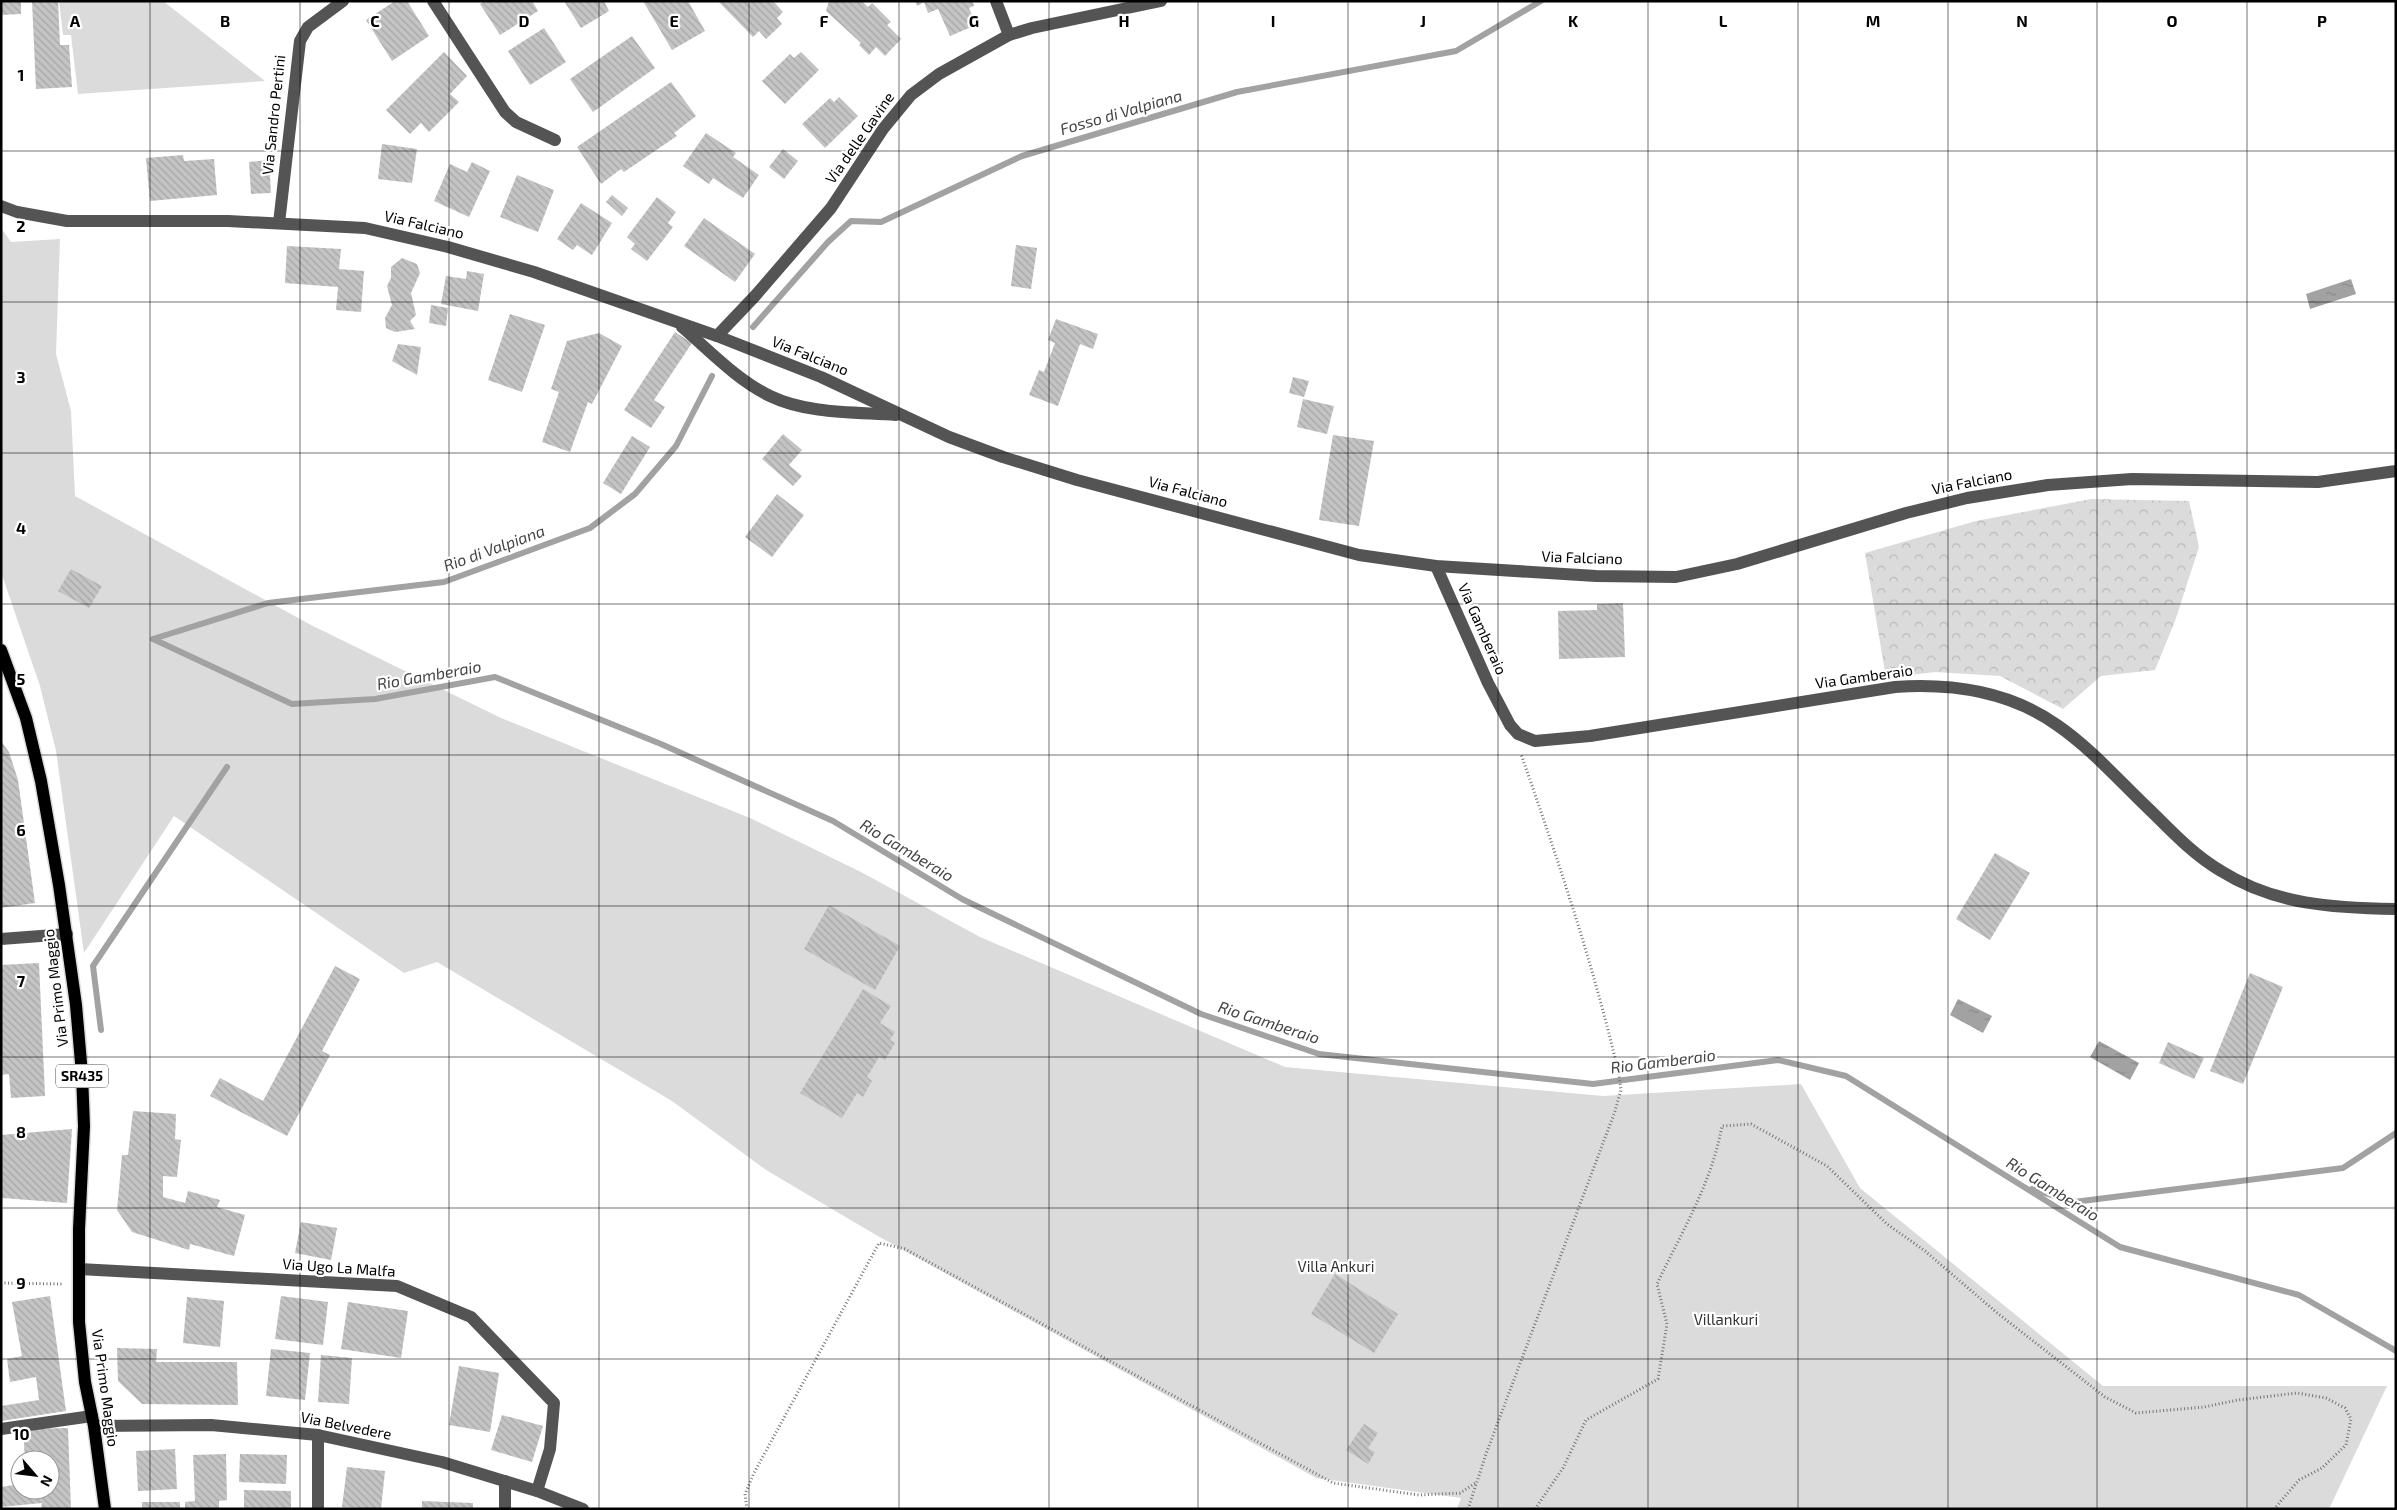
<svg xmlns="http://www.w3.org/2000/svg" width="2397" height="1510" viewBox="0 0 2397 1510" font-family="'Exo 2',sans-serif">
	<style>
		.forest { fill: url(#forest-crowns) }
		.green { fill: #dbdbdb }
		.water { fill: url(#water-ripples) }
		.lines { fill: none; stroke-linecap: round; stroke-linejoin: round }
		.stream { stroke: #a2a2a2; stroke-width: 6 }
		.building { fill: url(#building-back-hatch) }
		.major-casing { stroke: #dbdbdb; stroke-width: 15 }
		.path { stroke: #767676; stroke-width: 3; stroke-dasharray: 1 2.5; stroke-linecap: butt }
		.minor { stroke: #545454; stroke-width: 12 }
		.major { stroke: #000; stroke-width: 12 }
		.grid { fill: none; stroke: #000; stroke-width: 1; stroke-opacity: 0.55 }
		.labels { text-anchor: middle; stroke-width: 4.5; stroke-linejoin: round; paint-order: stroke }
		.shield { fill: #fff; stroke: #4c4c4c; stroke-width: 1 }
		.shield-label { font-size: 14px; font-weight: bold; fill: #000 }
		.street-label { font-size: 15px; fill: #000; stroke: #fff }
		.park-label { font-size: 15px; fill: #323232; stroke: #fff }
		.water-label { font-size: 16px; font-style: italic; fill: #434343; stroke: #fff }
		.grid-label { font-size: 16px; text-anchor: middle; font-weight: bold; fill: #000; stroke: #fff; stroke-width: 4.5; stroke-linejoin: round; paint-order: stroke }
	</style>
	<defs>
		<pattern id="forest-crowns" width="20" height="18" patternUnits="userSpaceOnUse" patternTransform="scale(1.25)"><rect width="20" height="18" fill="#dbdbdb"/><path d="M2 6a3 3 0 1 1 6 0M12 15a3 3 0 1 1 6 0" fill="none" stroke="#bababa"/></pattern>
		<pattern id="water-ripples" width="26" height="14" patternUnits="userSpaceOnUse" patternTransform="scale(1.25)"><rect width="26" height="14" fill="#a2a2a2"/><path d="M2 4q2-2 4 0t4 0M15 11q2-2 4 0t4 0" fill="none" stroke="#8a8a8a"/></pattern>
		<pattern id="building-back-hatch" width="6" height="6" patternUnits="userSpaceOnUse" patternTransform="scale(1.25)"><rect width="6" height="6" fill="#c4c4c4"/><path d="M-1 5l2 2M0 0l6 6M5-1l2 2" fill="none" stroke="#a7a7a7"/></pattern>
	</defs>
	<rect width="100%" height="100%" fill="#fff"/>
	<path class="forest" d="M2091,499l98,2 10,46 -24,74 -20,49 -54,6 -38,33 -63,-33 -65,-4 -49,6 -21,-125 111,-32z"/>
	<g class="green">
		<path d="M59,1h104l102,80 -187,13 -7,-59h-8z"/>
		<path d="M1,228l10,14 49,-3 -4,115 15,57 4,85 236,129 190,93 249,100 111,54 119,65 305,130 318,29 198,-12 59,104 243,198h284l-58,123h-872l4,-11 -145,-20 -440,-243 -110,-65 -94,-69 -235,-139 -33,11 -230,-157 -90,137 -28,-202 -16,-65 -39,-114z"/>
	</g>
	<g class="water">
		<path d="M2351,279l5,15 -46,15 -4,-15z"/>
		<path d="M1958,999l34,17 -9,17 -33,-18z"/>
		<path d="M2099,1041l40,22 -9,17 -40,-23z"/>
	</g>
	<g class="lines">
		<g class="stream">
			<path d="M753,327l75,-85 23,-21 30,1 141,-66 215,-64 219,-41 85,-50"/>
			<path d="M153,639l139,65 83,-5 120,-22 166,67 172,77 129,78 239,115 118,40 274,30 185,-24 68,16 274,171 179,48 97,56"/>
			<path d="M153,639l115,-36 176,-21 146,-54 45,-34 41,-48 36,-70"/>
			<path d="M101,1030l-8,-64 134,-199"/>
			<path d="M2032,1189l42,13 269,-34 53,-35"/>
		</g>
	</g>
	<g class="building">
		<path d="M1,1h20v13l-20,1z"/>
		<path d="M32,1h26l2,44h9l3,42 -36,2z"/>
		<path d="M395,1h12l22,35 -37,25 -26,-41z"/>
		<path d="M484,1h48l6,10 -38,24 -20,-31z"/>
		<path d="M564,1h40l5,10 -28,17z"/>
		<path d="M643,1h45l17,30 -33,19z"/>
		<path d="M718,1h55l10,11 -6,6 5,6 -16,15 -7,-8 -6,6z"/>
		<path d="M829,1h33l6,6 4,-4 19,19 -4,3 14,14 -16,17 -9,-9 -7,8 -10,-10 2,-2 -35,-32z"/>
		<path d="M915,1h58l1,5 -5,2 7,17 -26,11 -12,-27 -10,4 -4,-11 -7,4z"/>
		<path d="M544,28l22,34 -36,23 -22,-34z"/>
		<path d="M632,36l23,32 -62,44 -23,-33z"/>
		<path d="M444,52l23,24 -17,18 9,8 -30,30 -8,-9 -11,11 -24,-24z"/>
		<path d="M801,52l18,18 -34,34 -23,-23 28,-27 4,4z"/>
		<path d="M671,82l25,34 -22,17 3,3 -53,36 -3,-3 -20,15 -24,-37z"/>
		<path d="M839,97l19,19 -33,32 -23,-24 28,-26 4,4z"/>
		<path d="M706,133l30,20 -3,4 26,18 -16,23 -30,-20 -4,6 -26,-18z"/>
		<path d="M382,144l35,5 -5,34 -34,-4z"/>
		<path d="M783,149l15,12 -14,18 -15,-12z"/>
		<path d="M183,155l1,6 30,-2 3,36 -67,6 -4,-43z"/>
		<path d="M269,160l2,33 -20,1 -2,-32z"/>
		<path d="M472,162l18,9 -21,46 -35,-16 16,-37 17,8z"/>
		<path d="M517,175l37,15 -16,42 -38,-15z"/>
		<path d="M612,195l16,13 -6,8 -16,-14z"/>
		<path d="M657,197l19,15 -8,11 5,4 -26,34 -16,-12 4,-5 -8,-7z"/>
		<path d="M581,203l31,20 -20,32 -15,-10 -4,5 -16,-11z"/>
		<path d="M704,218l51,36 -20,28 -51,-36z"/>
		<path d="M1016,245l21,3 -6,41 -20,-3z"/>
		<path d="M287,246l54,3 -2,20 25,2 -3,41 -25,-2 2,-23 -53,-4z"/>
		<path d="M402,258l15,6 3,9 -9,20 5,22 -6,6 5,8 -20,3 -9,-4 -1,-10 7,-13 -5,-19 4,-8v-11z"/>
		<path d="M467,271l17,3 -6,37 -37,-7 5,-28 20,3z"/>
		<path d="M431,305l17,3 -2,18 -17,-3z"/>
		<path d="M510,314l35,11 -23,67 -34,-12z"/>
		<path d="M1056,319l42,15 -5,15 -13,-5 -22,62 -29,-11 10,-25 5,2 11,-29 -7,-3z"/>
		<path d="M675,332l17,11 -38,57 11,7 -14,21 -27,-18z"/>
		<path d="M599,333l23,13 -30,58 -4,-2 -18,50 -28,-10 17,-50 -8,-3 16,-48z"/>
		<path d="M398,344l23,3 -4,28 -25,-14z"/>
		<path d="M1293,377l16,4 -5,16 -15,-4z"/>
		<path d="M1303,399l31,7 -7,28 -30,-7z"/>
		<path d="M783,434l19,16 -13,15 13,11 -9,10 -31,-27z"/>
		<path d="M1333,435l41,6 -15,85 -40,-6z"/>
		<path d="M632,436l18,11 -29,47 -18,-11z"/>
		<path d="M777,494l27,21 -32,42 -27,-20z"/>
		<path d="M71,569l31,17 -13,22 -31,-17z"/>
		<path d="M1623,603l2,54 -66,2 -1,-48 39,-1v-6z"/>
		<path d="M1,741l8,11 9,28 17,123 -34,5z"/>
		<path d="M1995,853l35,20 -40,67 -34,-21z"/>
		<path d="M829,905l71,41 -25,44 -71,-41z"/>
		<path d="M39,963l6,133 -34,2 -2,-24 -8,1v-110z"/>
		<path d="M335,966l25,13 -38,72 8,4 -43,81 -77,-40 10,-18 43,23z"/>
		<path d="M2250,973l33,14 -40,97 -33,-13z"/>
		<path d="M863,989l28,17 -11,17 15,9 -5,8 5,3 -10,17 -6,-3 -12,20 5,4 -9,16 -6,-4 -15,25 -42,-25z"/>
		<path d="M2168,1042l36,16 -10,21 -35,-16z"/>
		<path d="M133,1111l43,3 -1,25 6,1 -4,37 -14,-1v21l22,6 3,-12 32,9 -3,7 28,8 -11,41 -44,-12 -1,6 -57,-18 -15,-22 5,-55h6z"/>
		<path d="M72,1129l-5,74 -64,-5 -2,5v-68z"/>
		<path d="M301,1222l36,6 -6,32 -36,-7z"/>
		<path d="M1335,1274l63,40 -24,39 -63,-39z"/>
		<path d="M50,1296l16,115 -65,10v-15l38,-6 -3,-23 -26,5 -3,-23 15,-3 -10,-54z"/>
		<path d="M281,1296l47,6 -5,43 -48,-6z"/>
		<path d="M187,1297l37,4 -4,46 -37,-4z"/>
		<path d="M348,1302l60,9 -7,47 -60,-9z"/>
		<path d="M117,1348l40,1 -1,13h81l1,43 -96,-1 -24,-23z"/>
		<path d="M271,1349l39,4 -5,47 -39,-4z"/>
		<path d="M321,1355l31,3 -3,46 -31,-2z"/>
		<path d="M459,1366l40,7 -9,59 -41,-7z"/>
		<path d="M502,1415l41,11 -11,36 -41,-12z"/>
		<path d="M1364,1424l14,9 -10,15 7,4 -7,12 -22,-14z"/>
		<path d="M68,1428l3,81h-30l1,-6 -41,4v-20l19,-3v6h30v-30h-25l-2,-31z"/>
		<path d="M175,1449l2,40 -39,2 -2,-40z"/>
		<path d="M226,1454l1,46 -8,1v8h-34v-7l10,-1 -2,-46z"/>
		<path d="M240,1454l47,1 -1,29 -47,-2z"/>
		<path d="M347,1467l38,4 -4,38 -39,-2z"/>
		<path d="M244,1490l47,1v18h-47z"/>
		<path d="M422,1501l51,2v6h-51z"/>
		<rect x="142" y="1502" width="38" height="7"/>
	</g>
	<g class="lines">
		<g class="major-casing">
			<path id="major" d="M1,650l25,68 15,63 18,104 17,120 6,69 2,52 -5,103v93l6,60 9,44 11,83"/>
		</g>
		<g class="path">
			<path d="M1,1283l62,1"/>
			<path d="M747,1509l-2,-15 9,-21 125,-230 26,6 428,234 86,12 41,-2 17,-11"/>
			<path d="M1468,1509l18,-55 128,-340 7,-24 -2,-15c-25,-109 -61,-215 -98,-321"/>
			<path d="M1535,1509l28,-41 23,-48 72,-41 9,-55 -10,-40c25,-53 54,-99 65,-158l29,-2 76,42 60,58 38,27 71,61 109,85 31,16 68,-6 34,-7 59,-7 29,5 19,10 6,11 -5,26 -24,23 -23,12 -25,29"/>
		</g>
		<g class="minor">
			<path d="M433,1l72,111 11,10 39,18"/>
			<path d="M996,1l13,34"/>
			<path d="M1,206l16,6 50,9h161l137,7 83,19 86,25 183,64 104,41 128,60 54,20 74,23 282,75 77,11 160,10 80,1 61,-13 169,-51 61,-15 81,-13 84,-6 186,3 78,-11"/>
			<path d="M279,223l21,-182 8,-14 35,-26"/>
			<path d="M682,327c28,24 55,53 88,69 37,18 85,16 126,19"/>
			<path d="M717,336l38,-40 76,-88 52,-79 28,-34 28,-21 70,-39 23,-7 129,-27"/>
			<path d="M1436,566l52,117 22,42 8,9 17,7 55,-5 305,-49c57,-4 114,4 162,38 35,24 64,58 95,87 21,21 43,44 69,59 54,34 113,37 175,38"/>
			<path d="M1,939l66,-5"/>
			<path d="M79,1269l318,17 74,31 83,86 -4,46 -13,42"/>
			<path d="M94,1426l117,-1 107,10 124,27 95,29 46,18"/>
			<path d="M1,1429l91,-13"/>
			<path d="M318,1435v74"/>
			<path d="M505,1509v-28"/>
		</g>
		<use href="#major" class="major"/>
	</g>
	<path class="grid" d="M150,1v1508M300,1v1508M449,1v1508M599,1v1508M749,1v1508M899,1v1508M1049,1v1508M1198,1v1508M1348,1v1508M1498,1v1508M1648,1v1508M1798,1v1508M1948,1v1508M2097,1v1508M2247,1v1508M1,151h2395M1,302h2395M1,453h2395M1,604h2395M1,755h2395M1,906h2395M1,1057h2395M1,1208h2395M1,1359h2395"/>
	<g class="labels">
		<rect class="shield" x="56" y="1064.5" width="52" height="23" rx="4"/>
		<g class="shield-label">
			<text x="82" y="1081">SR435</text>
		</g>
		<g class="street-label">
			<text transform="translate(274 115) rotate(-84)" y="5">Via Sandro Pertini</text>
			<text transform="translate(860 138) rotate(-55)" y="5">Via delle Gavine</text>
			<text transform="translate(424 225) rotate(13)" y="5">Via Falciano</text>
			<text transform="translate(810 356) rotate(22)" y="5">Via Falciano</text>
			<text transform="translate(1972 482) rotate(-11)" y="5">Via Falciano</text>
			<text transform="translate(1188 492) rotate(15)" y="5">Via Falciano</text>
			<text transform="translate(1582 558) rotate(2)" y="5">Via Falciano</text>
			<text transform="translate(1482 629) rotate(66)" y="5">Via Gamberaio</text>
			<text transform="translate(1864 677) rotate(-8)" y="5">Via Gamberaio</text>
			<text transform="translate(56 988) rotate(-97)" y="5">Via Primo Maggio</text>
			<text transform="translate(339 1268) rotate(4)" y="5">Via Ugo La Malfa</text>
			<text transform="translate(105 1388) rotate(82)" y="5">Via Primo Maggio</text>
			<text transform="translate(346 1426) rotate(11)" y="5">Via Belvedere</text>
		</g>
		<g class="park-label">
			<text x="1336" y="1272">Villa Ankuri</text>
			<text x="1726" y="1325">Villankuri</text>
		</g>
		<g class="water-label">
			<text transform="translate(1121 112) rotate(-16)" y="6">Fosso di Valpiana</text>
			<text transform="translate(494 548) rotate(-20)" y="6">Rio di Valpiana</text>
			<text transform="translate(429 675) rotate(-10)" y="6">Rio Gamberaio</text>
			<text transform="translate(907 850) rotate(31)" y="6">Rio Gamberaio</text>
			<text transform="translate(1269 1022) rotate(18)" y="6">Rio Gamberaio</text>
			<text transform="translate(1663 1061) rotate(-7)" y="6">Rio Gamberaio</text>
			<text transform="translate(2053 1189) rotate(32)" y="6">Rio Gamberaio</text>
		</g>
	</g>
	<g class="grid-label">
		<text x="75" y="27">A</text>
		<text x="225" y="27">B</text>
		<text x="375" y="27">C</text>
		<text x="524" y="27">D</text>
		<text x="674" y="27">E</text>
		<text x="824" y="27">F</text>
		<text x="974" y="27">G</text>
		<text x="1124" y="27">H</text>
		<text x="1273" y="27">I</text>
		<text x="1423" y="27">J</text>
		<text x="1573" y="27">K</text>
		<text x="1723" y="27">L</text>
		<text x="1873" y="27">M</text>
		<text x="2022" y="27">N</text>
		<text x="2172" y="27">O</text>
		<text x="2322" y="27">P</text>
		<text x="21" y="81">1</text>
		<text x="21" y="232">2</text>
		<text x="21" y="383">3</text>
		<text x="21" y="534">4</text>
		<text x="21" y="685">5</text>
		<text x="21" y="836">6</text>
		<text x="21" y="987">7</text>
		<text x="21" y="1138">8</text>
		<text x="21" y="1289">9</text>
		<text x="21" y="1440">10</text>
	</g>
	<rect width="2397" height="1510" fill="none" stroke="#000000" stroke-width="5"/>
	<g transform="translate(35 1475) rotate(118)"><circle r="24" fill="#ffffff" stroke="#999999"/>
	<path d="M0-4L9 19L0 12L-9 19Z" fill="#000000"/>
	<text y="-8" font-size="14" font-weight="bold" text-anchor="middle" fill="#000000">N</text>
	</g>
</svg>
